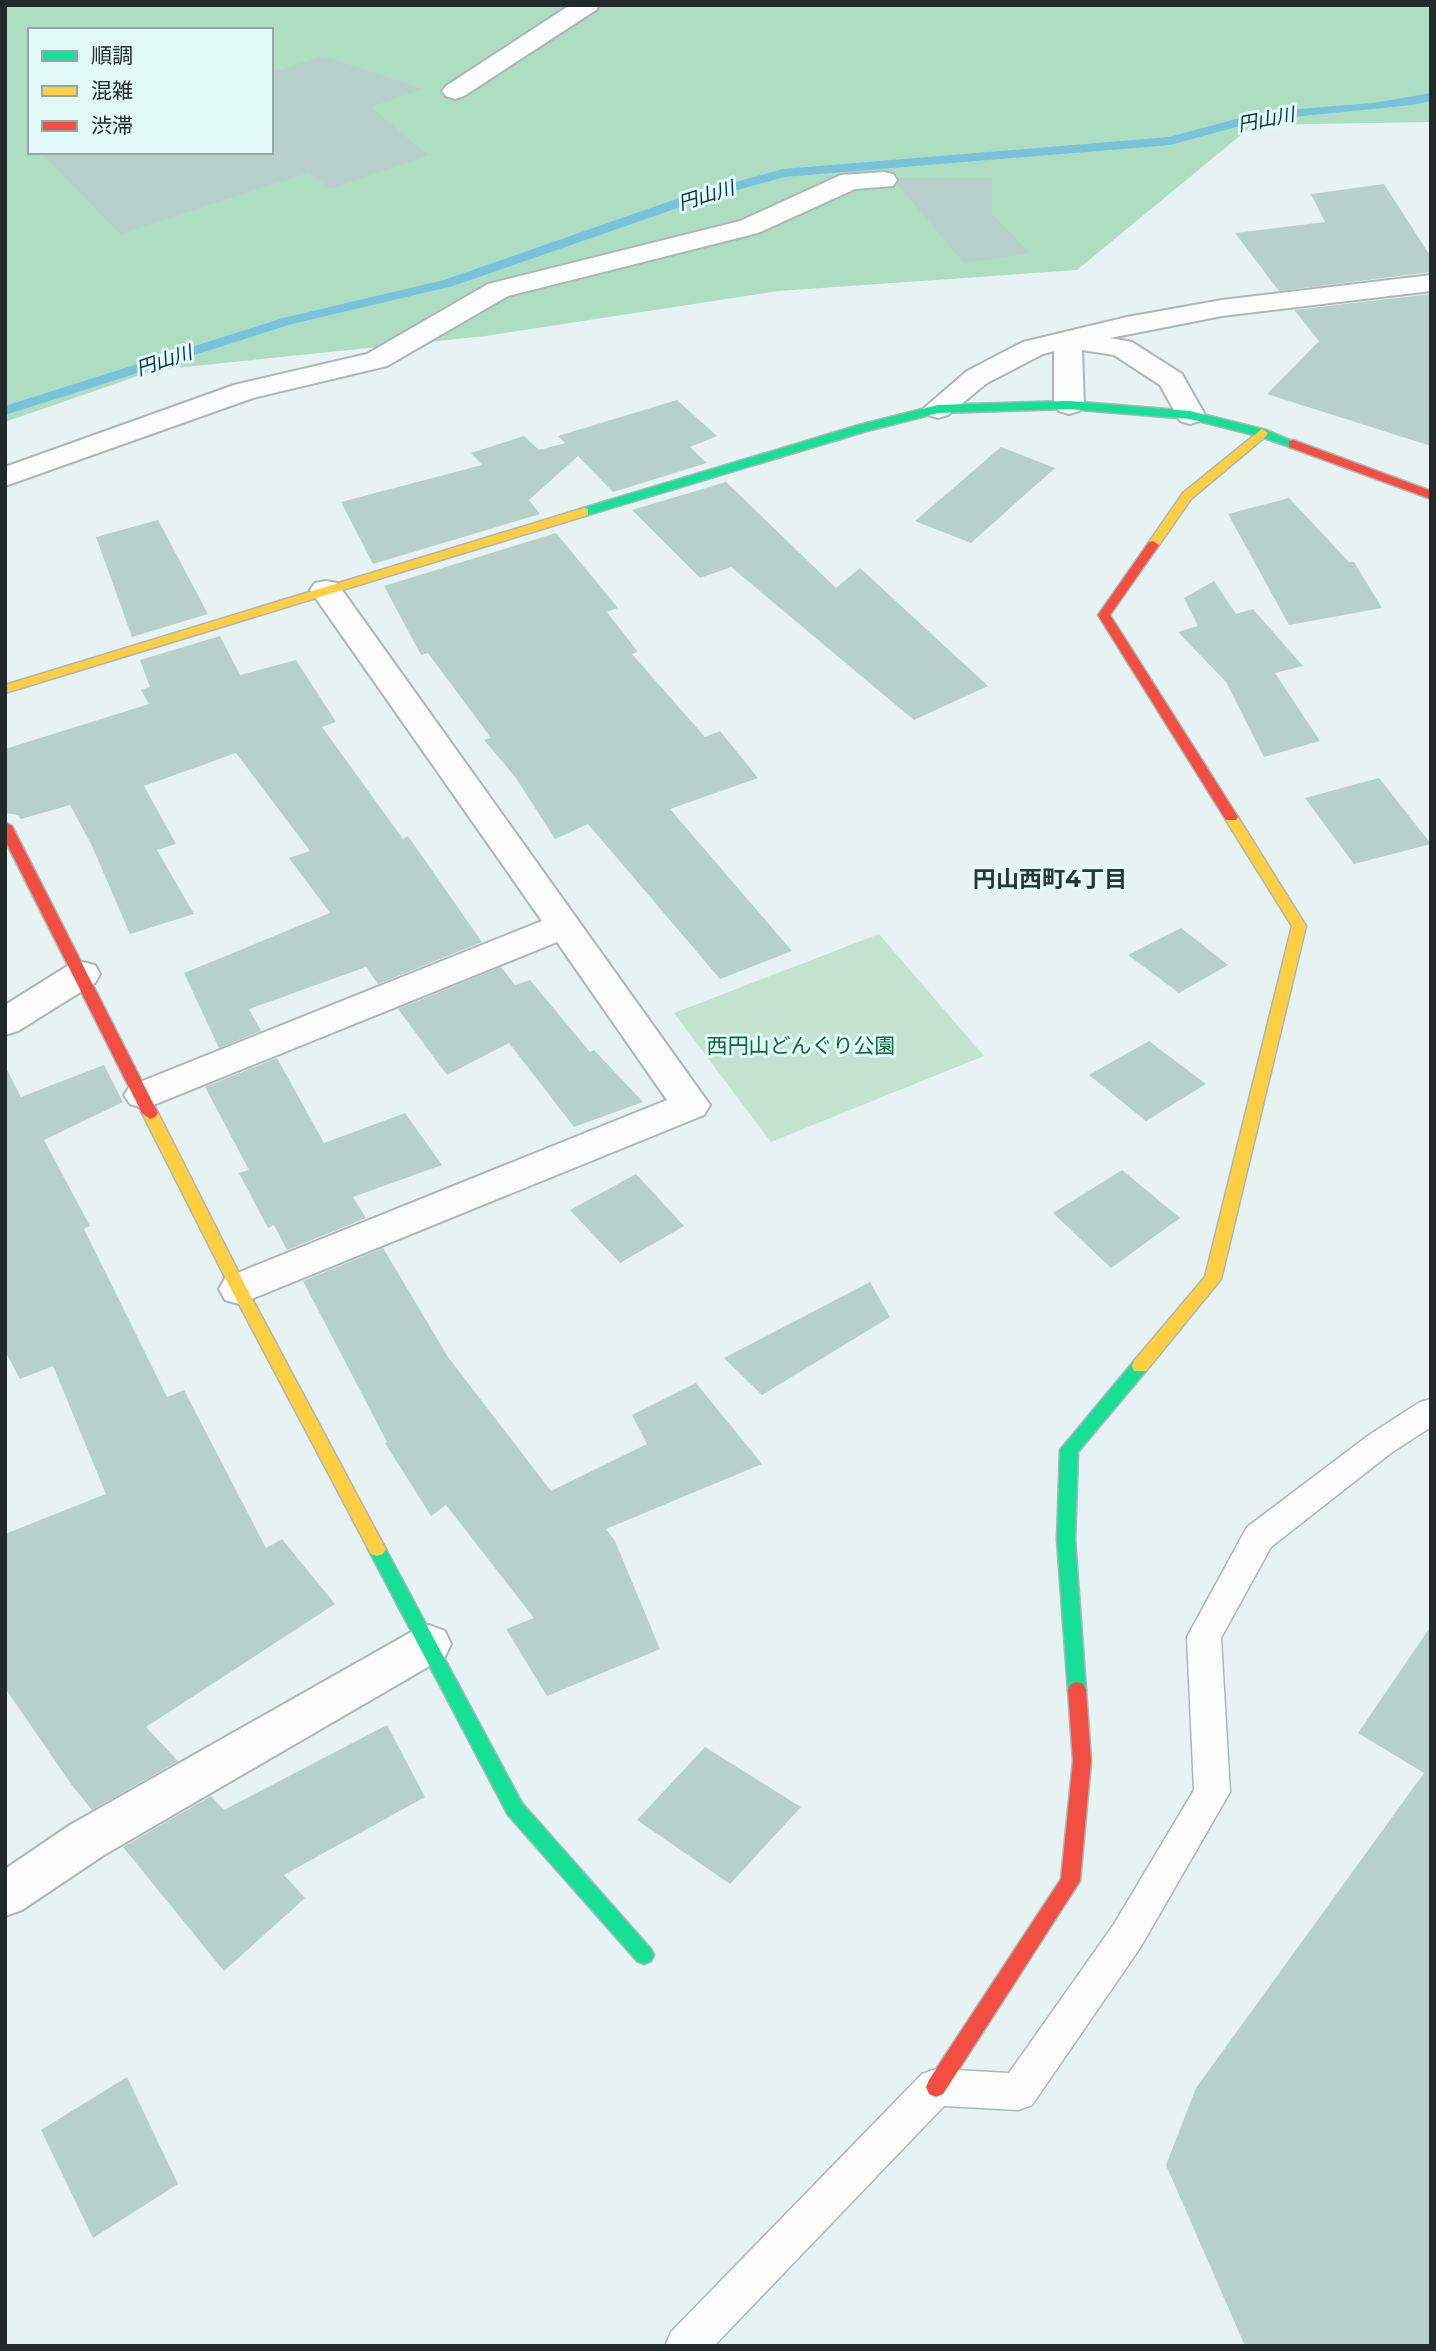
<svg xmlns="http://www.w3.org/2000/svg" width="1436" height="2351" viewBox="0 0 1436 2351" font-family="Montserrat,'Noto Sans JP',sans-serif">
	<style>
		.green { fill: #c3e3d0 }
		.forest { fill: #aedec2; fill-rule: evenodd }
		.lines { fill: none; stroke-linecap: round; stroke-linejoin: round }
		.stream { fill: #79c2dc; fill-rule: evenodd }
		.building { fill: #b7d0ca }
		.lane-casing { stroke: #adb6b6; stroke-width: 3 }
		.street-casing { stroke: #adb6b6; stroke-width: 4 }
		.fast-casing { stroke: #adb6b6; stroke-width: 3 }
		.slow-casing { stroke: #adb6b6; stroke-width: 3 }
		.jam-casing { stroke: #adb6b6; stroke-width: 3 }
		.lane { fill: #fbfdfd; fill-rule: evenodd }
		.street { fill: #fbfdfd; fill-rule: evenodd }
		.fast { fill: #16e098; fill-rule: evenodd }
		.slow { fill: #ffcf43; fill-rule: evenodd }
		.jam { fill: #f24e42; fill-rule: evenodd }
		.labels { text-anchor: middle; stroke-width: 6; stroke-linejoin: round; paint-order: stroke }
		.far-water-label { font-size: 19px; font-style: italic; fill: #002e3e; stroke: #e1f9f7 }
		.park-label { font-size: 21px; fill: #0f683a; stroke: #e1f9f7 }
		.neighbourhood-label { font-size: 23px; font-weight: bold; fill: #253836; stroke: #e1f9f7 }
	</style>
	<rect width="100%" height="100%" fill="#e7f3f3"/>
	<path class="green" d="M879,934l105,122 -213,86 -97,-129z"/>
	<path class="forest" d="M5,5h1426v117l-178,3 -176,145 -299,21 -292,45 -331,34 -150,52zM30,30h241v122h-241z"/>
	<g class="lines">
		<path class="stream" d="M1431,93v8l-19,4 -150,15 -92,25 -386,32 -89,25 -242,84 -161,38 -287,91v-9l278,-88 161,-38 241,-84 98,-27 386,-32 93,-25 111,-9z"/>
	</g>
	<g class="building">
		<path d="M323,56l100,33 -52,18 57,48 -97,34 -23,-16 -188,61 -80,-82h231v-79z"/>
		<path d="M899,178h93v36l38,39 -66,10 -67,-79z"/>
		<path d="M1384,184l47,73v15l-152,19 -44,-58 90,-11 -14,-28z"/>
		<path d="M1431,294v152l-164,-52 52,-53 -25,-31z"/>
		<path d="M677,400l40,36 -27,11 17,16 -94,29 -35,-36 -49,44 11,14 -167,50 -32,-62 141,-37 -11,-12 53,-17 15,14 26,-7 -7,-7z"/>
		<path d="M1001,447l54,21 -84,75 -56,-22z"/>
		<path d="M726,482l110,106 24,-20 128,118 -74,34 -183,-153 -31,11 -68,-68z"/>
		<path d="M1289,498l60,64h5l28,46 -93,17 -61,-111z"/>
		<path d="M158,520l50,94 -76,23 -36,-100z"/>
		<path d="M556,533l62,75 -11,4 31,40 -6,2 73,83 15,-6 38,47 -88,31 122,142 -72,28 -132,-155 -33,15 -39,-61 -32,-38 7,-2 -63,-85 -7,2 -37,-69z"/>
		<path d="M1214,581l22,33 17,-5 50,57 -28,7 45,68 -56,16 -38,-75 -48,-50 20,-6 -14,-28z"/>
		<path d="M220,636l20,39 56,-15 40,62 -14,5 81,112 5,-3 74,106 -104,42 -12,-17 -117,42 12,22 -42,17 -35,-75 146,-60 -41,-55 21,-7 -74,-98 -92,33 32,58 -19,6 37,64 -64,20 -38,-88 -22,-41 -49,14 -3,-4 -13,-2v-64l144,-45 -8,-14 9,-3 -10,-27z"/>
		<path d="M1379,778l52,66 -77,20 -49,-66z"/>
		<path d="M1181,928l47,37 -49,28 -51,-38z"/>
		<path d="M501,967l14,18 15,-5 60,72 4,-2 49,52 -69,25 -65,-84 -62,32 -49,-66z"/>
		<path d="M1149,1041l57,43 -60,37 -57,-46z"/>
		<path d="M277,1058l47,85 81,-30 37,52 -89,32 13,21 -79,32 -13,-25 -6,3 -29,-55 10,-3 -44,-83z"/>
		<path d="M104,1065l19,37 -79,38 46,86 -6,3 83,168 17,-7 82,158 16,-9 53,65 -189,123 32,34 -86,49 -21,-26 -66,-96v-154l101,-40 -53,-128 -33,13 -15,-28v-285l16,31z"/>
		<path d="M1122,1170l58,48 -69,50 -58,-55z"/>
		<path d="M636,1174l48,52 -64,37 -50,-53z"/>
		<path d="M383,1248l65,109 103,134 96,-47 -15,-29 64,-32 66,81 -156,65 9,12 45,108 -113,47 -41,-67 28,-11 -88,-113 -15,11 -46,-73 2,-1 -84,-161z"/>
		<path d="M870,1282l20,35 -128,78 -38,-37z"/>
		<path d="M1431,1626v720h-186l-79,-181 30,-77 228,-315 -66,-40z"/>
		<path d="M387,1725l38,72 -141,78 21,23 -81,73 -101,-124 88,-51 13,14z"/>
		<path d="M705,1747l96,60 -71,77 -93,-64z"/>
		<path d="M127,2077l51,107 -85,54 -52,-108z"/>
	</g>
	<g class="lines">
		<g class="lane-casing">
			<path id="lane" d="M1431,1399v28l-40,26 -120,94 -50,91 9,154 -90,156 -108,157 -14,5 -74,-4 -230,240h-49l6,-14 251,-258 14,-5 73,4 105,-149 80,-134 -7,-153 60,-110 122,-92 51,-33z"/>
		</g>
		<g class="street-casing">
			<g id="street">
				<path d="M570,5h29l-3,5 -132,86 -9,3 -9,-3 -4,-5 4,-5z"/>
				<path d="M884,172l9,2 4,6 -4,6 -38,3 -97,44 -250,63 -121,70 -134,32 -248,88v-19l229,-82 133,-31 121,-70 252,-63 101,-46z"/>
				<path d="M1431,275v16l-209,25 -112,22 22,4 50,32 23,41 -5,6 -10,3 -10,-3 -20,-36 -46,-30 -32,-5 2,55 -5,6 -10,3 -10,-3 -5,-6v-54l-11,3 -56,29 -39,32 -10,3 -10,-3 -5,-6 44,-38 56,-29 104,-25 95,-17z"/>
				<path d="M326,581l11,2 373,522 -6,10 -465,189 -14,-4 -6,-11 6,-11 442,-178 -110,-158 -401,162 -13,4 -13,-4 -6,-9 6,-9 412,-165 -232,-331 5,-7z"/>
				<path d="M82,962l13,3 5,9 -5,9 -77,48 -13,4v-30l64,-40z"/>
				<path d="M429,1625l16,6 6,13 -6,13 -341,198 -82,55 -17,6v-47l65,-44 343,-194z"/>
			</g>
		</g>
		<g class="fast-casing">
			<g id="fast">
				<path d="M1069,401l121,10 76,19 33,14 -6,4 -35,-12 -68,-17 -121,-10 -131,4 -71,18 -279,84h-8l-2,-3 2,-3 279,-84 79,-20z"/>
				<path d="M1140,1360l6,1 2,5 -2,5 -68,81 -3,88 11,150 -3,6 -6,2 -6,-2 -3,-6 -11,-150 3,-90 74,-89z"/>
				<path d="M377,1542l6,2 139,259 129,146 3,6 -3,6 -7,3 -7,-3 -129,-146 -140,-266 3,-5z"/>
			</g>
		</g>
		<g class="slow-casing">
			<g id="slow">
				<path d="M1262,429l6,4 -2,3 -75,63 -34,49h-8l-2,-3 36,-52z"/>
				<path d="M584,508l4,1v6l-583,178v-8z"/>
				<path d="M1231,812l5,2 70,112 -85,353 -75,92h-12l-2,-5 2,-5 71,-84 87,-351 -68,-109z"/>
				<path d="M150,1107l8,6 89,176 136,255 3,5 -3,5 -6,2 -6,-2 -140,-265 -89,-176z"/>
			</g>
		</g>
		<g class="jam-casing">
			<g id="jam">
				<path d="M1293,440l138,51v8l-142,-52v-6z"/>
				<path d="M1153,541l6,4 -49,70 128,202 -2,3h-10l-128,-205 51,-73z"/>
				<path d="M5,822l7,4 146,287 -3,4 -5,2 -8,-6 -137,-273z"/>
				<path d="M1077,1682l6,2 3,6 5,71 -11,120 -137,213 -7,3 -7,-3 -3,-7 3,-7 132,-201 12,-118 -5,-71 3,-6z"/>
			</g>
		</g>
		<use href="#lane" class="lane"/>
		<use href="#street" class="street"/>
		<use href="#fast" class="fast"/>
		<use href="#slow" class="slow"/>
		<use href="#jam" class="jam"/>
	</g>
	<g class="labels">
		<g class="far-water-label">
			<text transform="translate(1266 119) rotate(-11)" y="7">円山川</text>
			<text transform="translate(706 195) rotate(-17)" y="7">円山川</text>
			<text transform="translate(164 360) rotate(-18)" y="7">円山川</text>
		</g>
		<g class="park-label">
			<text x="801" y="1053">西円山どんぐり公園</text>
		</g>
		<g class="neighbourhood-label">
			<text x="1050" y="887">円山西町4丁目</text>
		</g>
	</g>
	<rect width="1436" height="2351" fill="none" stroke="#212929" stroke-width="14"/>
	<rect x="28" y="28" width="245" height="126" fill="#e1f9f7" stroke="#94a6a5" stroke-width="2"/>
	<rect x="42" y="51" width="35" height="10" fill="#16e098" stroke="#94a6a5" stroke-width="2"/>
	<text x="91" y="63" font-size="21" fill="#212929">順調</text>
	<rect x="42" y="86" width="35" height="10" fill="#ffcf43" stroke="#94a6a5" stroke-width="2"/>
	<text x="91" y="98" font-size="21" fill="#212929">混雑</text>
	<rect x="42" y="121" width="35" height="10" fill="#f24e42" stroke="#94a6a5" stroke-width="2"/>
	<text x="91" y="133" font-size="21" fill="#212929">渋滞</text>
</svg>
